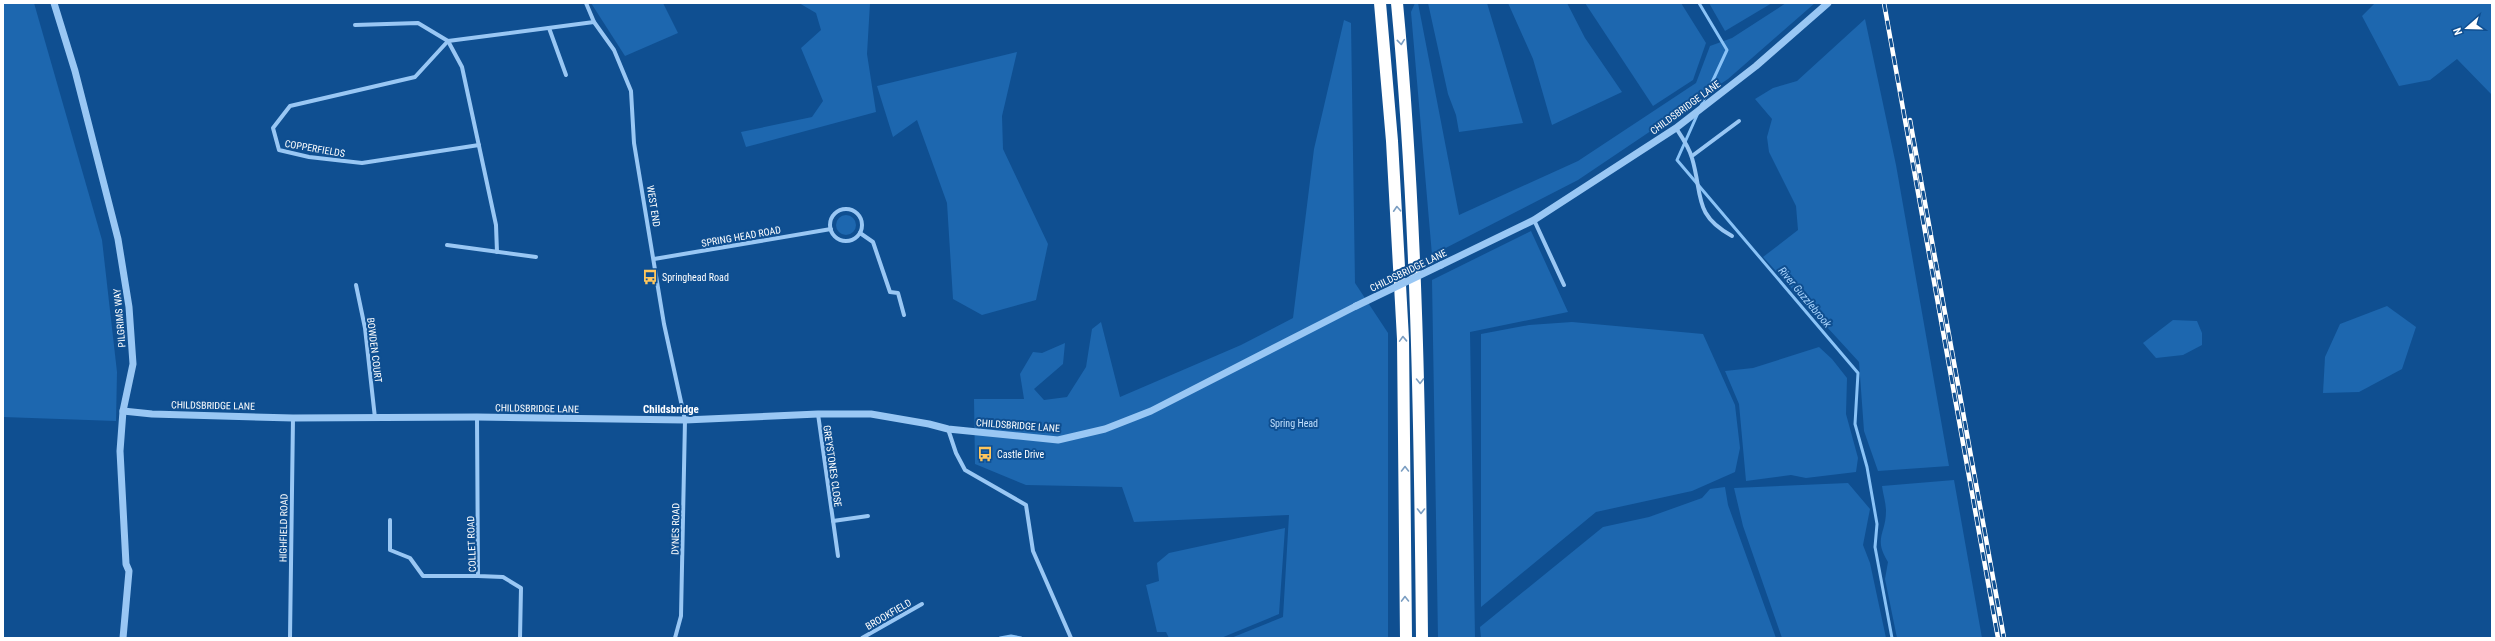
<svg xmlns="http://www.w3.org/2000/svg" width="2495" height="641" viewBox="0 0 2495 641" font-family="'Roboto Condensed',sans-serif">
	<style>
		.green { fill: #1d67af }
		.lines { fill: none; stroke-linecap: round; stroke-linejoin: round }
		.stream { stroke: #8ac3f7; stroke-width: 3 }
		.minor { stroke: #99c7f4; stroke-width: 4 }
		.tertiary { stroke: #99c7f4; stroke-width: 7 }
		.motorway { stroke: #fff; stroke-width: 12 }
		.rail-casing { stroke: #fff; stroke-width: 4.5 }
		.rail { stroke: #0f4f91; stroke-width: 3; stroke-dasharray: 9; stroke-linecap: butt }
		.tertiary-bridge { stroke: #99c7f4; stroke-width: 7 }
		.oneway { stroke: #7b9ec2 }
		.labels { text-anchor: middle; stroke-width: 4; stroke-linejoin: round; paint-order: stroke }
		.street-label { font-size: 10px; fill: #fff; stroke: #0f4f91 }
		.poi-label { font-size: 10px; fill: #fff; stroke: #0f4f91; text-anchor: start }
		.park-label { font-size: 10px; fill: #c1e0fe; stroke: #0f4f91 }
		.water-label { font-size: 11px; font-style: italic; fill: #a5d1fb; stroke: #0f4f91 }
		.neighbourhood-label { font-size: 11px; font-weight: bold; fill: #fff; stroke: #0f4f91 }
	</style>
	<rect width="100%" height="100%" fill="#0f4f91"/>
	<g class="green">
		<path d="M3,3h31l68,237 15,132 -1,49 -113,-4z"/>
		<path d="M591,3h72l15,30 -53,23z"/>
		<path d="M799,3h71l-3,51 9,58 -130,35 -5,-15 71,-15 11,-16 -22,-53 20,-18 -5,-17z"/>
		<path d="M1415,3h3l41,212 119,-54 118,-78 14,-37 22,-8 54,-35h29l-87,76 -150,101 -146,75 -21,-243z"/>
		<path d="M1428,3h59l36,120 -64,9 -3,-17 -8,-21z"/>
		<path d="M1508,3h59l18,35 37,54 -70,33 -19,-66z"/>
		<path d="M1585,3h96l25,40 -13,37 -40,26z"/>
		<path d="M1709,3h63l-47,28z"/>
		<path d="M2375,3h117v92l-35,-36 -27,21 -31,6 -37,-70z"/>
		<path d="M1865,19l31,146 53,301 -71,5 -14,-40 -5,-69 -96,-105 35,-27 -2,-24 -27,-54 -2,-15 5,-18 -17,-20 18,-11 24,-7z"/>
		<path d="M1344,20l7,3 4,260 33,50v305h-157l52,-21 6,-102 -155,7 -12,-35 -96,-2 -51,-21 -1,-65h50l-4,-25 13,-22 9,1 23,-10 -2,21 -29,25 10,11 23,-3 19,-30 6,-38 9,-7 19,75 121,-52 52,-27 21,-169z"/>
		<path d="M1017,52l-15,64 1,33 45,95 -12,56 -54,15 -29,-16 -6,-96 -30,-83 -24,17 -16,-51z"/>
		<circle cx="846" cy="225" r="10"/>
		<path d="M1531,231l37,81 -98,20 5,306h-37l-6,-358z"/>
		<path d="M2387,306l29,21 -14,42 -43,23 -36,1 2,-36 15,-33z"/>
		<path d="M2173,320l24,1 5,12v12l-19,10 -27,3 -13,-15z"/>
		<path d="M1572,322l131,12 32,71 5,43 -5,24 -43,19 -96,21 -115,95v-273l48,-9z"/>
		<path d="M1819,347l13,12 15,19 -1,36 12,44 -2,14 -50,6 -15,-3 -45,6 -7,-77 -14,-33 28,-3z"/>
		<path d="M1954,480l28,158h-85l-12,-59 3,-17c-15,-24 -2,-28 -2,-51 0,-8 -3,-17 -4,-25z"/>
		<path d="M1848,483l22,26 -7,36 7,18 16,75h-104l-39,-112 -9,-38z"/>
		<path d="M1725,487l3,18 48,133h-295l-1,-11 123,-100 46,-10 53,-19 8,-9z"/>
		<path d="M1285,528l-6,86 -58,24h-52l-3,-6h-9l-11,-47 13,-4 -2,-18 12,-10z"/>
	</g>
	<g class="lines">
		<g class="stream">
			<path d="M1699,3l28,47 -26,56"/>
			<path d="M1698,113l-21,47 181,213 -3,51 12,43 10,57 -2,23 17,91"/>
			<path d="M1000,638l11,-2 10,2"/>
		</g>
		<g class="minor">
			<path d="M586,3l8,19 20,28 17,41 3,52 30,181 21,96 -4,196 -6,22"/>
			<path d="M355,25l63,-2 30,18 -33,36 -125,29 -17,22 6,22 30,7 53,6 117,-18"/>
			<path d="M549,28l17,47"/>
			<path d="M1676,128c6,9 13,19 16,30 11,37 1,57 40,78"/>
			<path d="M1692,156l47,-35"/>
			<circle cx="846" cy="225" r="16"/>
			<path d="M1534,220l30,65"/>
			<path d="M860,233l13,9 17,50 8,1 6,22"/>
			<path d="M447,245l89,12"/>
			<path d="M497,252l-1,-27 -34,-158 -14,-26 146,-19"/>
			<path d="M654,259l177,-30"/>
			<path d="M356,285l9,43 10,90"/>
			<path d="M818,414l20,142"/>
			<path d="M477,417l1,159 25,1 18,11 -1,50"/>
			<path d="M948,429l8,24 9,17 61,35 7,46 38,87"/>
			<path d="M390,520v30l20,8 13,18h55"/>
			<path d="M833,521l35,-5"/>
			<path d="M290,638l3,-220"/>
			<path d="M862,638l60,-34"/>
		</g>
		<g class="tertiary">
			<path d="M54,3l21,68 43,168 11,68 4,57 -10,47 -3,40 6,113 3,7 -6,67"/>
			<path d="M1441,265l93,-45 142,-92 80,-62 72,-63"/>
			<path d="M123,411l29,3 141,4 184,-1 208,3 133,-6h53l58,10 19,5 110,11 47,-11 46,-18 205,-105"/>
		</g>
		<g class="motorway">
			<path d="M1380,3l12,138 11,198 3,299"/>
			<path d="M1397,3c20,212 23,422 25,635"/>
		</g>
		<g class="rail-casing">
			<g id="rail">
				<path d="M1884,3l114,635"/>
				<path d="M1910,120l94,518"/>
			</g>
		</g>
		<use href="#rail" class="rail"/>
		<path class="tertiary-bridge" d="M1356,306l85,-41"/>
	</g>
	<defs><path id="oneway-chevron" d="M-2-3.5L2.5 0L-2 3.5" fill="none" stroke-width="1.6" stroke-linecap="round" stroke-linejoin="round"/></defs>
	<g class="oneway">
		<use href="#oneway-chevron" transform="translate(1401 42) rotate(84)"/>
		<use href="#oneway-chevron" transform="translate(1397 209) rotate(-93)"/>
		<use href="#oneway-chevron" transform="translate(1403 339) rotate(-92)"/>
		<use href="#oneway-chevron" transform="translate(1420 381) rotate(89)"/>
		<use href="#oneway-chevron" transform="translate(1405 469) rotate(-90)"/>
		<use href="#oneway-chevron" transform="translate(1421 511) rotate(90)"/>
		<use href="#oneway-chevron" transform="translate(1405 599) rotate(-91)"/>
	</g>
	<defs>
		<g id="bus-bare" transform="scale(1.2)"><path d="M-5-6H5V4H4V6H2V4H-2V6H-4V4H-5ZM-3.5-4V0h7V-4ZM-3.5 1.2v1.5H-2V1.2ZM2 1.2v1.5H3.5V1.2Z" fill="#ffc65c" stroke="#0f4f91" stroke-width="2.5" paint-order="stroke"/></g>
	</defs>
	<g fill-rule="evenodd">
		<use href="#bus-bare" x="650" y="277"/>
		<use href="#bus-bare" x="985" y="454"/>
	</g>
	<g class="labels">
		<g class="street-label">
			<text transform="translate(1685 107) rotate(-36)" y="4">CHILDSBRIDGE LANE</text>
			<text transform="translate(315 148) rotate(10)" y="4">COPPERFIELDS</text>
			<text transform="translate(654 206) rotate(81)" y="4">WEST END</text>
			<text transform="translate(741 236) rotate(-10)" y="4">SPRING HEAD ROAD</text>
			<text transform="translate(1408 270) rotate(-26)" y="4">CHILDSBRIDGE LANE</text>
			<text transform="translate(119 318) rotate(-95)" y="4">PILGRIMS WAY</text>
			<text transform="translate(375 350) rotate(83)" y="4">BOWDEN COURT</text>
			<text transform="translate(213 405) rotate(1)" y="4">CHILDSBRIDGE LANE</text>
			<text transform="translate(537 408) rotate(1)" y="4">CHILDSBRIDGE LANE</text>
			<text transform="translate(1018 425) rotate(4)" y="4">CHILDSBRIDGE LANE</text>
			<text transform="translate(833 466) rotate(82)" y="4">GREYSTONES CLOSE</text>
			<text transform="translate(283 528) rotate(-89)" y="4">HIGHFIELD ROAD</text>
			<text transform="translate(675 529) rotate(-89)" y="4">DYNES ROAD</text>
			<text transform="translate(471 544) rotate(-92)" y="4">COLLET ROAD</text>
			<text transform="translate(888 614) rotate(-30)" y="4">BROOKFIELD</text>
		</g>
		<g class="poi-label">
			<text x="662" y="281">Springhead Road</text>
			<text x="997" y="458">Castle Drive</text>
		</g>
		<g class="park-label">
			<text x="1294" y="427">Spring Head</text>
		</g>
		<g class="water-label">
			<text transform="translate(1805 297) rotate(50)" y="4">River Guzzlebrook</text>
		</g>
		<g class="neighbourhood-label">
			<text x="671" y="413">Childsbridge</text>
		</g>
	</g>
	<rect width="2495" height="641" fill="none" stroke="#ffffff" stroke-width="8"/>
	<g transform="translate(2467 28) rotate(250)" stroke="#0f4f91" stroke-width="3" paint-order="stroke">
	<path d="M0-3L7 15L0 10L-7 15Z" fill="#ffffff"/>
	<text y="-6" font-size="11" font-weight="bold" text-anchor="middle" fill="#ffffff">N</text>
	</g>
</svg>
